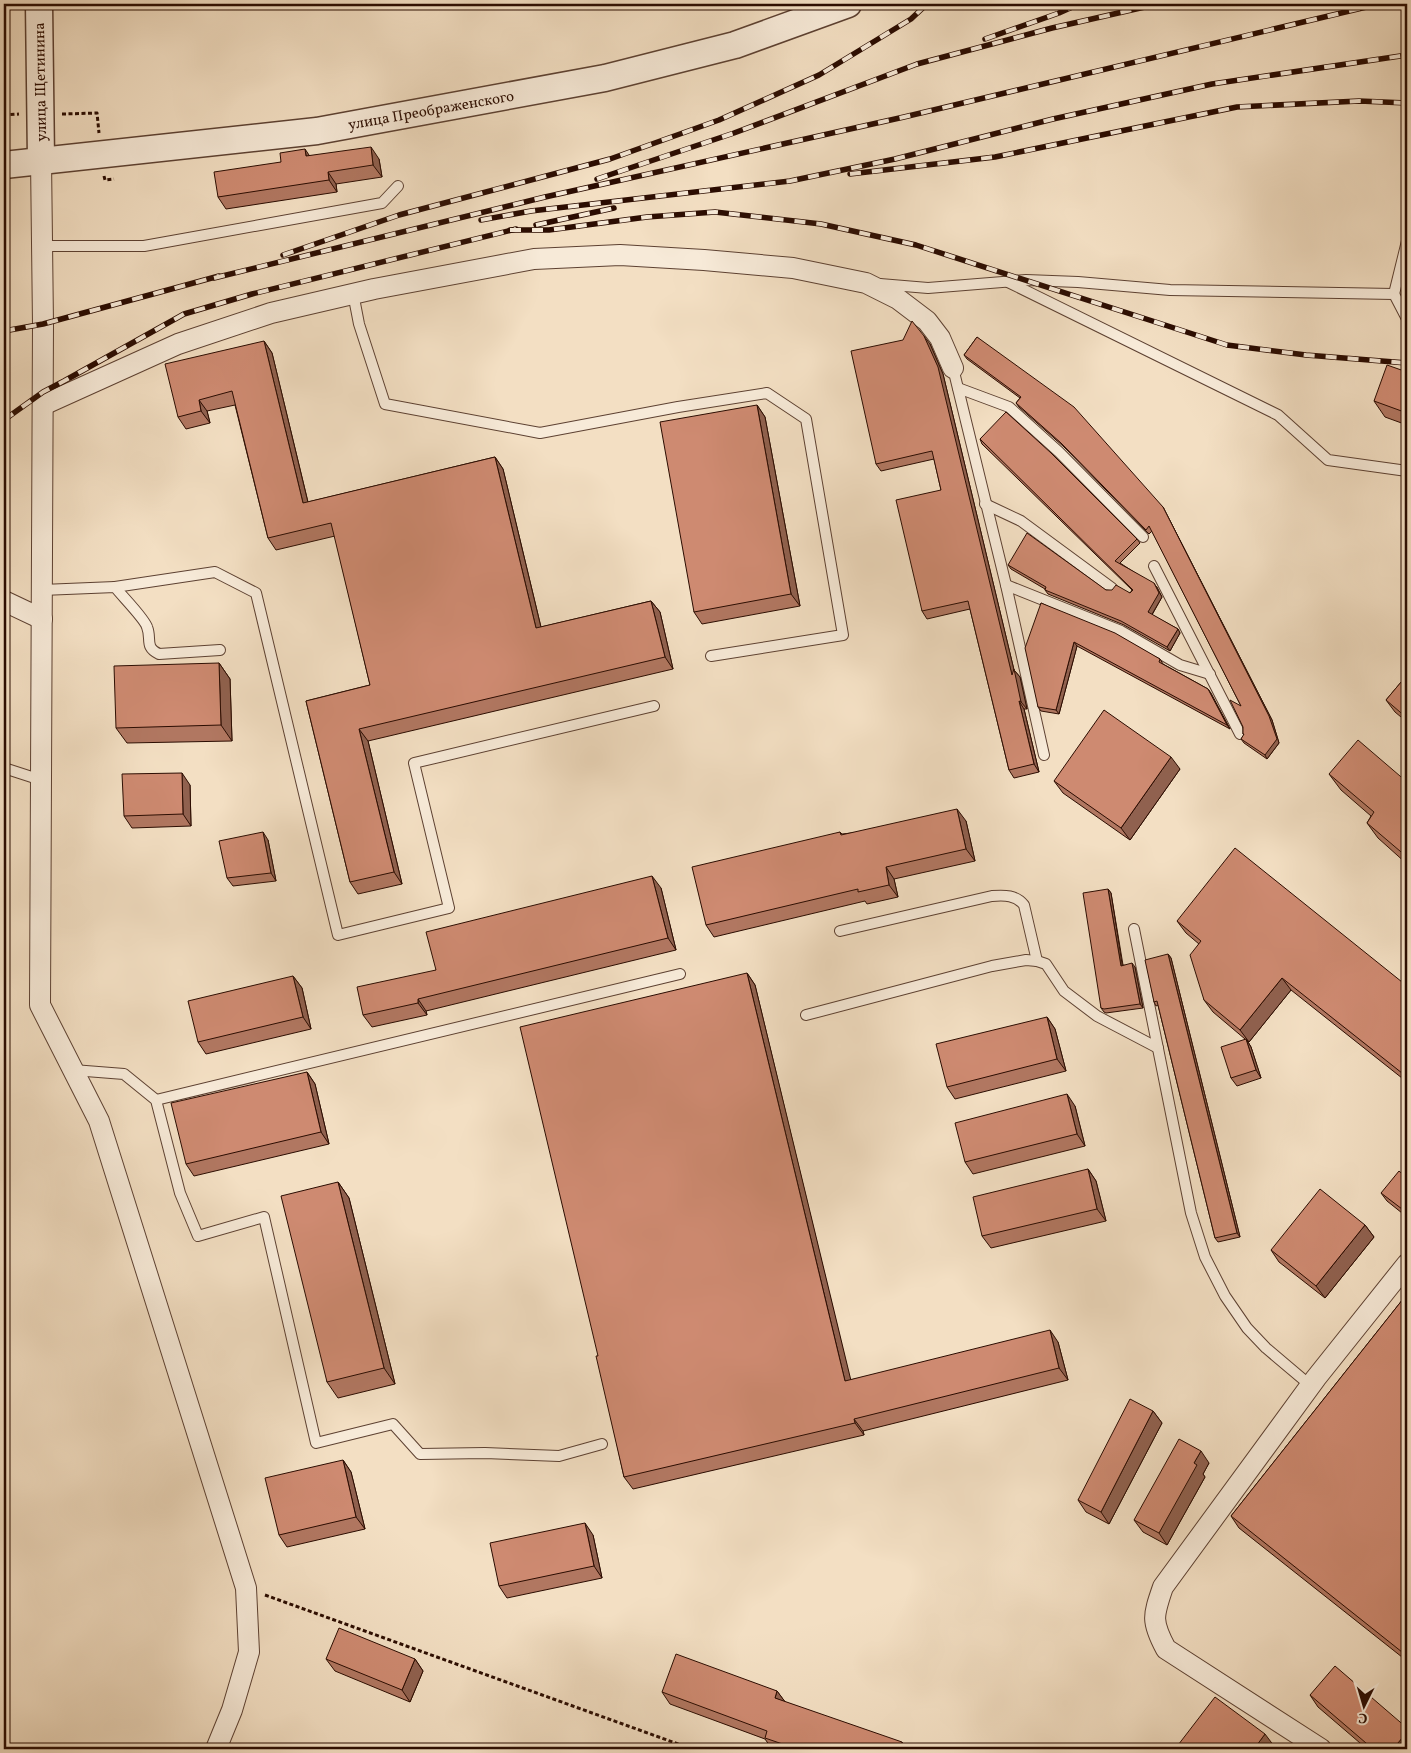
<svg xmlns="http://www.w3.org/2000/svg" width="1411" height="1753" viewBox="0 0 1411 1753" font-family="Vollkorn,serif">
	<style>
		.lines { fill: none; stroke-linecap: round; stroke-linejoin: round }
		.service-casing { stroke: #5d4132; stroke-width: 12 }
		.minor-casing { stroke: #5d4132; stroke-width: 22 }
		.tertiary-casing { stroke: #5d4132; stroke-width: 29 }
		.path { stroke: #2b0c01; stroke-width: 3; stroke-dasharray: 4 2.5; stroke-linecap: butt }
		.service { stroke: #f7ead8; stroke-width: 10 }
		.minor { stroke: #f7ead8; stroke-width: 20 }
		.tertiary { stroke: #f7ead8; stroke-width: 26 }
		.rail-casing { stroke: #2b0c01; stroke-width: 5.5 }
		.rail { stroke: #f7ead8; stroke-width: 4; stroke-dasharray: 11; stroke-linecap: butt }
		.wall { fill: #b17761; stroke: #2b0c01 }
		.shaded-wall { fill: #90614f; stroke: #2b0c01 }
		.building { fill: #ce8a71; stroke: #2b0c01 }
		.labels { text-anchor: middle; stroke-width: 4; stroke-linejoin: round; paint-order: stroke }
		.street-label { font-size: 15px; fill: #2b0c01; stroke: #f7ead8 }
	</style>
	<rect width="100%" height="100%" fill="#f3dfc3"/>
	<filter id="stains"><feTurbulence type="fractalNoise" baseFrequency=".004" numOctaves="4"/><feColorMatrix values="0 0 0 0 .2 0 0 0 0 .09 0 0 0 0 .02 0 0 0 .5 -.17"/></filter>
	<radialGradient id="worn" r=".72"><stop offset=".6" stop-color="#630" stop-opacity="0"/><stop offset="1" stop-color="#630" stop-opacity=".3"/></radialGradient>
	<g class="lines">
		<g class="service-casing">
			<g id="service">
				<path d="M43,246h101l238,-43 16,-17"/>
				<path d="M1008,282l270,133 50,45 79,11"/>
				<path d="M880,284l48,4 98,-8 52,2 92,8 224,4 13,25"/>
				<path d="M353,293l6,31 26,80 155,29 138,-26 89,-14 39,26 37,216 -132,21"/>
				<path d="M1394,294l13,-53"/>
				<path d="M953,368l53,217 38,170"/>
				<path d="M958,388l51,19 50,45 84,85"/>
				<path d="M985,504l36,17 91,67"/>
				<path d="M1154,566l86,168"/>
				<path d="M1006,585l115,46 59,34 30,9"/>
				<path d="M115,587l100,-15 41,21 82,342 111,-27 -35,-145 240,-57"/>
				<path d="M42,590l73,-3c6,8 30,32 32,40 5,12 -3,20 12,27l61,-4"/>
				<path d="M4,768l37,12"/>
				<path d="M1134,929l57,284 14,44 20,39 22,32 19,20 45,38"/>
				<path d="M840,931l152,-35c13,-1 24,-1 32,9l13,56"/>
				<path d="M806,1015l186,-49 34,-6 11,1 9,3 18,27 33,25 61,32"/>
				<path d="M73,1070l51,4 32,26 24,93 18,43 66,-19 52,226 77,-19 27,30 65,-1 74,3 43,-12"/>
				<path d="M156,1100l524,-126"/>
			</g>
		</g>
		<g class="minor-casing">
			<g id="minor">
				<path d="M41,160l2,164 -3,681 59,116 147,467 3,64 -17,58 -16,39"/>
				<path d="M43,405l135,-61 93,-31 103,-24 160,-30 86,-4 84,5 89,8 73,15 32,16 29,22 13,17 13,30"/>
				<path d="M4,601l38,18"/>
				<path d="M1321,1749l-155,-100c-15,-28 -13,-33 -3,-62l153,-209 91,-114"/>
			</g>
		</g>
		<g class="tertiary-casing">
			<g id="tertiary">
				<path d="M39,4l2,156"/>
				<path d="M4,165l313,-34 288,-53 130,-33 113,-41"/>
			</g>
		</g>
		<g class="path">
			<path d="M62,114l35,-1 2,20"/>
			<path d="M4,115l15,-1"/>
			<path d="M104,176l1,4 9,-1"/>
			<path d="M265,1595l427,154"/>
		</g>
		<use href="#service" class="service"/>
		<use href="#minor" class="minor"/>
		<use href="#tertiary" class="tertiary"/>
		<g class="rail-casing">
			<g id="rail">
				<path d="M985,39l74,-26 20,-9"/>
				<path d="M850,174l145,-17 242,-50 122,-6 48,2"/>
				<path d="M597,179l137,-46 183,-69 135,-36 106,-24"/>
				<path d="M481,220l50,-9 259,-30 105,-22 158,-40 159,-35 195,-29"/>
				<path d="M536,225l78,-17"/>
				<path d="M510,230h39l98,-13 68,-5 106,12 95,21 311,100 79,10 101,8"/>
				<path d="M283,255l116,-40 211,-56 109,-39 100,-45 92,-56 16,-15"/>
				<path d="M214,278l331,-81 359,-80 475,-113"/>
				<path d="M4,331l39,-7 176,-48"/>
				<path d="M4,420l39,-28 21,-11 120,-67 68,-20 264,-65"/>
			</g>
		</g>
		<use href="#rail" class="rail"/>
	</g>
	<g class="wall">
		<path d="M310,156l69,3 3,18 -46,7 1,8 -111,17 -8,-12 63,-35z"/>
		<path d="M977,337l186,170 2,4 107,209 7,23 -12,16 -23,-16 -3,-4 3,-4 -1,-1v-7l-2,-21 -89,-175 -3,3 -85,-87 -45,-40 -3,-4 4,-5 -53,-39 -3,-4z"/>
		<path d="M264,341l8,12 36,149 187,-45 8,12 38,158 110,-26 9,11 13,57 -305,72 34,143 -44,10 -8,-12 -44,-181 64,-16 -35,-149 -59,14 -8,-12 -33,-133 -28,6 3,12 -24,6 -8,-12z"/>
		<path d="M930,344l13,30 71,296 6,7 7,32h-3l15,63 -25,6 -5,-8 -39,-161 -43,10 -5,-8 19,-121 -7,-31 -53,12 -5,-7z"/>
		<path d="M1407,372v53l-22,-8 -11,-16z"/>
		<path d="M757,405l8,12 35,189 -98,18 -8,-12z"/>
		<path d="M980,439l157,100 3,4 -20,20 37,24 5,10 -10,18 26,14 2,4 -10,18 -46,-26 -76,-31 -3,-4v-1l-34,-20 -3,-4 98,25 24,3 2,-3 -150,-146z"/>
		<path d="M1041,603l119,56 3,5 45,25 22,40 -153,-83 -18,68 -18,-3 -3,-4z"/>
		<path d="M219,663l11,16 2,62 -105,2 -11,-15z"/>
		<path d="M1407,675v47l-12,-10 -9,-12z"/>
		<path d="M1180,769l-50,71 -67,-47 -9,-12z"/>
		<path d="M1329,774l78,8v82l-29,-26 -11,-15 4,-7 -30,-26z"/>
		<path d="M190,785l1,41 -59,2 -8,-12z"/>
		<path d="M966,821l9,40 -81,18 4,18 -31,7 -2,-3 -151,36 -8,-12 134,-93 2,2z"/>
		<path d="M268,840l8,41 -43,5 -6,-8z"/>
		<path d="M661,888l15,62 -250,61 1,4 -55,12 -9,-12 73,-45z"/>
		<path d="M1108,889l3,4 12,72 12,2 8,41 -37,5 -2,-1 -3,-4z"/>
		<path d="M1177,921l230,65v96l-116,-92 -42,52 -2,-2 4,7 10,31 -24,8 -6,-8 14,-39 -32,-27 -9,-12 -5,-56 -13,-11z"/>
		<path d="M1168,954l3,4 69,279 -22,5 -3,-4 -57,-233 -2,1 -2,-4z"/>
		<path d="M747,973l8,12 95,395 208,-38 10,38 -205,51 1,4 -231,54 -9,-12 -26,-121z"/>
		<path d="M293,976l9,12 9,41 -105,25 -8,-12z"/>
		<path d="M1047,1017l8,12 11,42 -111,28 -8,-12z"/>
		<path d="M307,1072l8,12 14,60 -135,32 -8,-12z"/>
		<path d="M1075,1106l10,40 -112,28 -8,-12z"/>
		<path d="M1088,1169l8,12 10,40 -115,27 -9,-12z"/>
		<path d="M1407,1178v39l-20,-16 -6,-8z"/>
		<path d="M338,1182l11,16 46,186 -57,14 -11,-16z"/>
		<path d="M1365,1225l9,12 -49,61 -46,-36 -8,-12z"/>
		<path d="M1407,1294v367l-168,-133 -8,-12z"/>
		<path d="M1153,1411l9,12 -53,101 -23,-12 -8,-12z"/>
		<path d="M343,1460l8,12 14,57 -78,18 -8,-12z"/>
		<path d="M1209,1463l-6,11 2,3 -38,68 -24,-13 -9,-12z"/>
		<path d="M593,1535l9,43 -95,20 -8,-12z"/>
		<path d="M326,1659h89l8,12 -13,31 -75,-31z"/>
		<path d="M777,1691l8,11 122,47h-135l-7,-10 -95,-35 -8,-12z"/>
		<path d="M1310,1695l97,54h-40l-49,-42z"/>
	</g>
	<g class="shaded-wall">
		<path d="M371,147l8,12 3,18 -9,-12z"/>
		<path d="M305,149l8,12 -7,-5z"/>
		<path d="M328,172l8,12 1,8 -8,-12z"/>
		<path d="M924,336l6,8 13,30 71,296 6,7 7,32 -6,-7 -9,-27z"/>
		<path d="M264,341l8,12 39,162 -8,-12z"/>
		<path d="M199,400l8,11 3,12 -9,-12z"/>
		<path d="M757,405l8,12 35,189 -9,-12z"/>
		<path d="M495,457l8,12 41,171 -8,-12z"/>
		<path d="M1163,507l2,4 107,209 7,23 -12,16 -2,-4z"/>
		<path d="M1154,583l8,14 -11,19 -3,-4z"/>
		<path d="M651,601l9,11 13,57 -8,-12z"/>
		<path d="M1178,629l2,4 -10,18 -3,-4z"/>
		<path d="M1074,642l3,4 -18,68 -3,-4z"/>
		<path d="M219,663l11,16 2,62 -11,-16z"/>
		<path d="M1208,689l3,4 19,36 -3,-4z"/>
		<path d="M1019,701l5,8 15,63 -5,-8z"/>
		<path d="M359,729l9,12 34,143 -8,-12z"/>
		<path d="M1171,757l9,12 -50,71 -9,-12z"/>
		<path d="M182,773l8,12 1,41 -8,-12z"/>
		<path d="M957,809l9,12 9,40 -9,-12z"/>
		<path d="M263,832l5,8 8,41 -5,-8z"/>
		<path d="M886,867l8,12 4,18 -9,-12z"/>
		<path d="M652,876l9,12 15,62 -8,-12z"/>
		<path d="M1108,889l3,4 12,77 -2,-4z"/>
		<path d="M1168,954l3,4 69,279 -3,-4z"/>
		<path d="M1132,963l3,4 8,41 -3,-4z"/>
		<path d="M747,973l8,12 99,408 -9,-12z"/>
		<path d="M293,976l9,12 9,41 -8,-12z"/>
		<path d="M1282,978l9,12 -42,52 -9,-12z"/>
		<path d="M418,999l8,12 1,4 -9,-12z"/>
		<path d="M1047,1017l8,12 11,42 -9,-12z"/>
		<path d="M1246,1039l5,8 10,31 -5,-8z"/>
		<path d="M307,1072l8,12 14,60 -8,-12z"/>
		<path d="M1067,1094l8,12 10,40 -8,-12z"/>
		<path d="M1088,1169l8,12 10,40 -9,-12z"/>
		<path d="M338,1182l11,16 46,186 -11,-16z"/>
		<path d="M1407,1203v13l-5,-7z"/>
		<path d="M1365,1225l9,12 -49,61 -9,-12z"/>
		<path d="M1050,1330l8,12 10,38 -9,-12z"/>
		<path d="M1153,1411l9,12 -53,101 -8,-12z"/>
		<path d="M854,1419l9,12 1,4 -9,-12z"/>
		<path d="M1201,1451l8,12 -6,11 2,3 -38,68 -8,-12 35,-70z"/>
		<path d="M343,1460l8,12 14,57 -9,-12z"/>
		<path d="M585,1523l8,12 9,43 -8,-12z"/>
		<path d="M415,1659l8,12 -13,31 -8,-12z"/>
		<path d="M777,1691l9,12 -11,-5z"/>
		<path d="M1407,1732v17h-14z"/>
		<path d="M1265,1734l9,12 -3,3h-17z"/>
		<path d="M902,1742l5,7h-7z"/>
	</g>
	<g class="building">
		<path d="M371,147l2,18 -45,7 1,8 -111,17 -4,-25 67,-10 -1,-9 25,-4 1,7z"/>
		<path d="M912,321l12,15 14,31 74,308 2,-6 7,33 -2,-1 15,63 -25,6 -41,-169 -46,10 -26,-111 45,-10 -9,-39 -56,13 -25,-113 52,-11z"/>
		<path d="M977,337l97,70 89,100 106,209 8,23 -12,16 -24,-16 3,-5h-1v-7l-13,-27 11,6 -92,-180 -3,4 -85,-87 -45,-40 5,-6 -57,-42z"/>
		<path d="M264,341l39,162 192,-46 41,171 115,-27 14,56 -306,72 35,143 -44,10 -44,-181 64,-16 -39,-162 -63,15 -36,-147 -33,9 2,11 -23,6 -13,-53z"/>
		<path d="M1387,365l20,7v41l-33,-12z"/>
		<path d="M757,405l34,189 -97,18 -34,-190z"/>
		<path d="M1006,412l45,41 86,86 -22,22 39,22 5,10 -11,19 30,17 -11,18 -46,-26 -76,-31 1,-3 -38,-22 19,-32 79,57h6l4,-5 14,8 3,-3 -153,-151z"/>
		<path d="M1041,603l74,30 45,26 -1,3 49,27 19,36 -153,-83 -18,68 -18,-3 -13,-59z"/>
		<path d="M219,663l2,62 -105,3 -2,-62z"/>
		<path d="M1407,675v43l-21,-18z"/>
		<path d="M1104,710l67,47 -50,71 -67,-47z"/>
		<path d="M1358,740l49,42v75l-40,-34 7,-11 -45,-38z"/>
		<path d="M182,773l1,41 -59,2 -2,-42z"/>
		<path d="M957,809l9,40 -80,18 3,18 -31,7v-3l-152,36 -14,-58 148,-35 1,3z"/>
		<path d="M263,832l8,41 -44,5 -8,-37z"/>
		<path d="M1235,848l172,138v91l-125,-99 -42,52 -36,-30 -14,-45 11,-14 -24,-20z"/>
		<path d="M652,876l16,62 -250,61v4l-55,12 -6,-28 79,-17 -10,-38z"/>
		<path d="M1108,889l13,77 11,-3 8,41 -36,5 -3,-1 -18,-115z"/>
		<path d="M1168,954l69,279 -22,5 -58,-237 -3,1 -9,-42z"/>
		<path d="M747,973l98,408 205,-51 9,38 -205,51 1,4 -231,54 -28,-121h2l-78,-329z"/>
		<path d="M293,976l10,41 -105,25 -10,-41z"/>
		<path d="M1047,1017l10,42 -110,28 -11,-43z"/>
		<path d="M1246,1039l10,31 -25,8 -10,-31z"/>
		<path d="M307,1072l14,60 -135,32 -15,-61z"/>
		<path d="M1067,1094l10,40 -112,28 -10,-39z"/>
		<path d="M1088,1169l9,40 -115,27 -9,-39z"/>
		<path d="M1399,1171l8,7v25l-5,6 -21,-16z"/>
		<path d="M338,1182l46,186 -57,14 -46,-186z"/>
		<path d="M1320,1189l45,36 -49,61 -45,-36z"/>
		<path d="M1407,1294v362l-176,-140z"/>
		<path d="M1130,1399l23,12 -52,101 -23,-12z"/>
		<path d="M1179,1439l22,12 -7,12 3,2 -38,68 -25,-13z"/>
		<path d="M343,1460l13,57 -77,18 -14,-57z"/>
		<path d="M585,1523l9,43 -95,20 -9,-43z"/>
		<path d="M339,1628l76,31 -13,31 -76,-31z"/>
		<path d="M676,1654l101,37 -2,7 127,44 -2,7h-103l-32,-11 2,-7 -105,-39z"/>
		<path d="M1335,1666l72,62v4l-14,17h-20l-63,-54z"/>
		<path d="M1215,1697l50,37 -11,15h-79z"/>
	</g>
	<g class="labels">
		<g class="street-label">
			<text transform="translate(40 82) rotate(-91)" y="5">улица Щетинина</text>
			<text transform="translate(431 110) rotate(-10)" y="5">улица Преображенского</text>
		</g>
	</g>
	<rect width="1411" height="1753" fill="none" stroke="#f3dfc3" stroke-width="20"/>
	<rect x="5" y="5" width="1401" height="1743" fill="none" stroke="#2b0c01" stroke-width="2.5"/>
	<rect x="10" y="10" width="1391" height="1733" fill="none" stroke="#2b0c01"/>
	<g transform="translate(1364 1706) rotate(185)" stroke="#f7ead8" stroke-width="4" paint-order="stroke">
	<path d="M0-4L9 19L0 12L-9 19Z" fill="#2b0c01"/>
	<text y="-8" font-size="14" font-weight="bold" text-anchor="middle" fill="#2b0c01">С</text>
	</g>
	<rect width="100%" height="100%" filter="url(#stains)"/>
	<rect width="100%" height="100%" fill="url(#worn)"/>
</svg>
